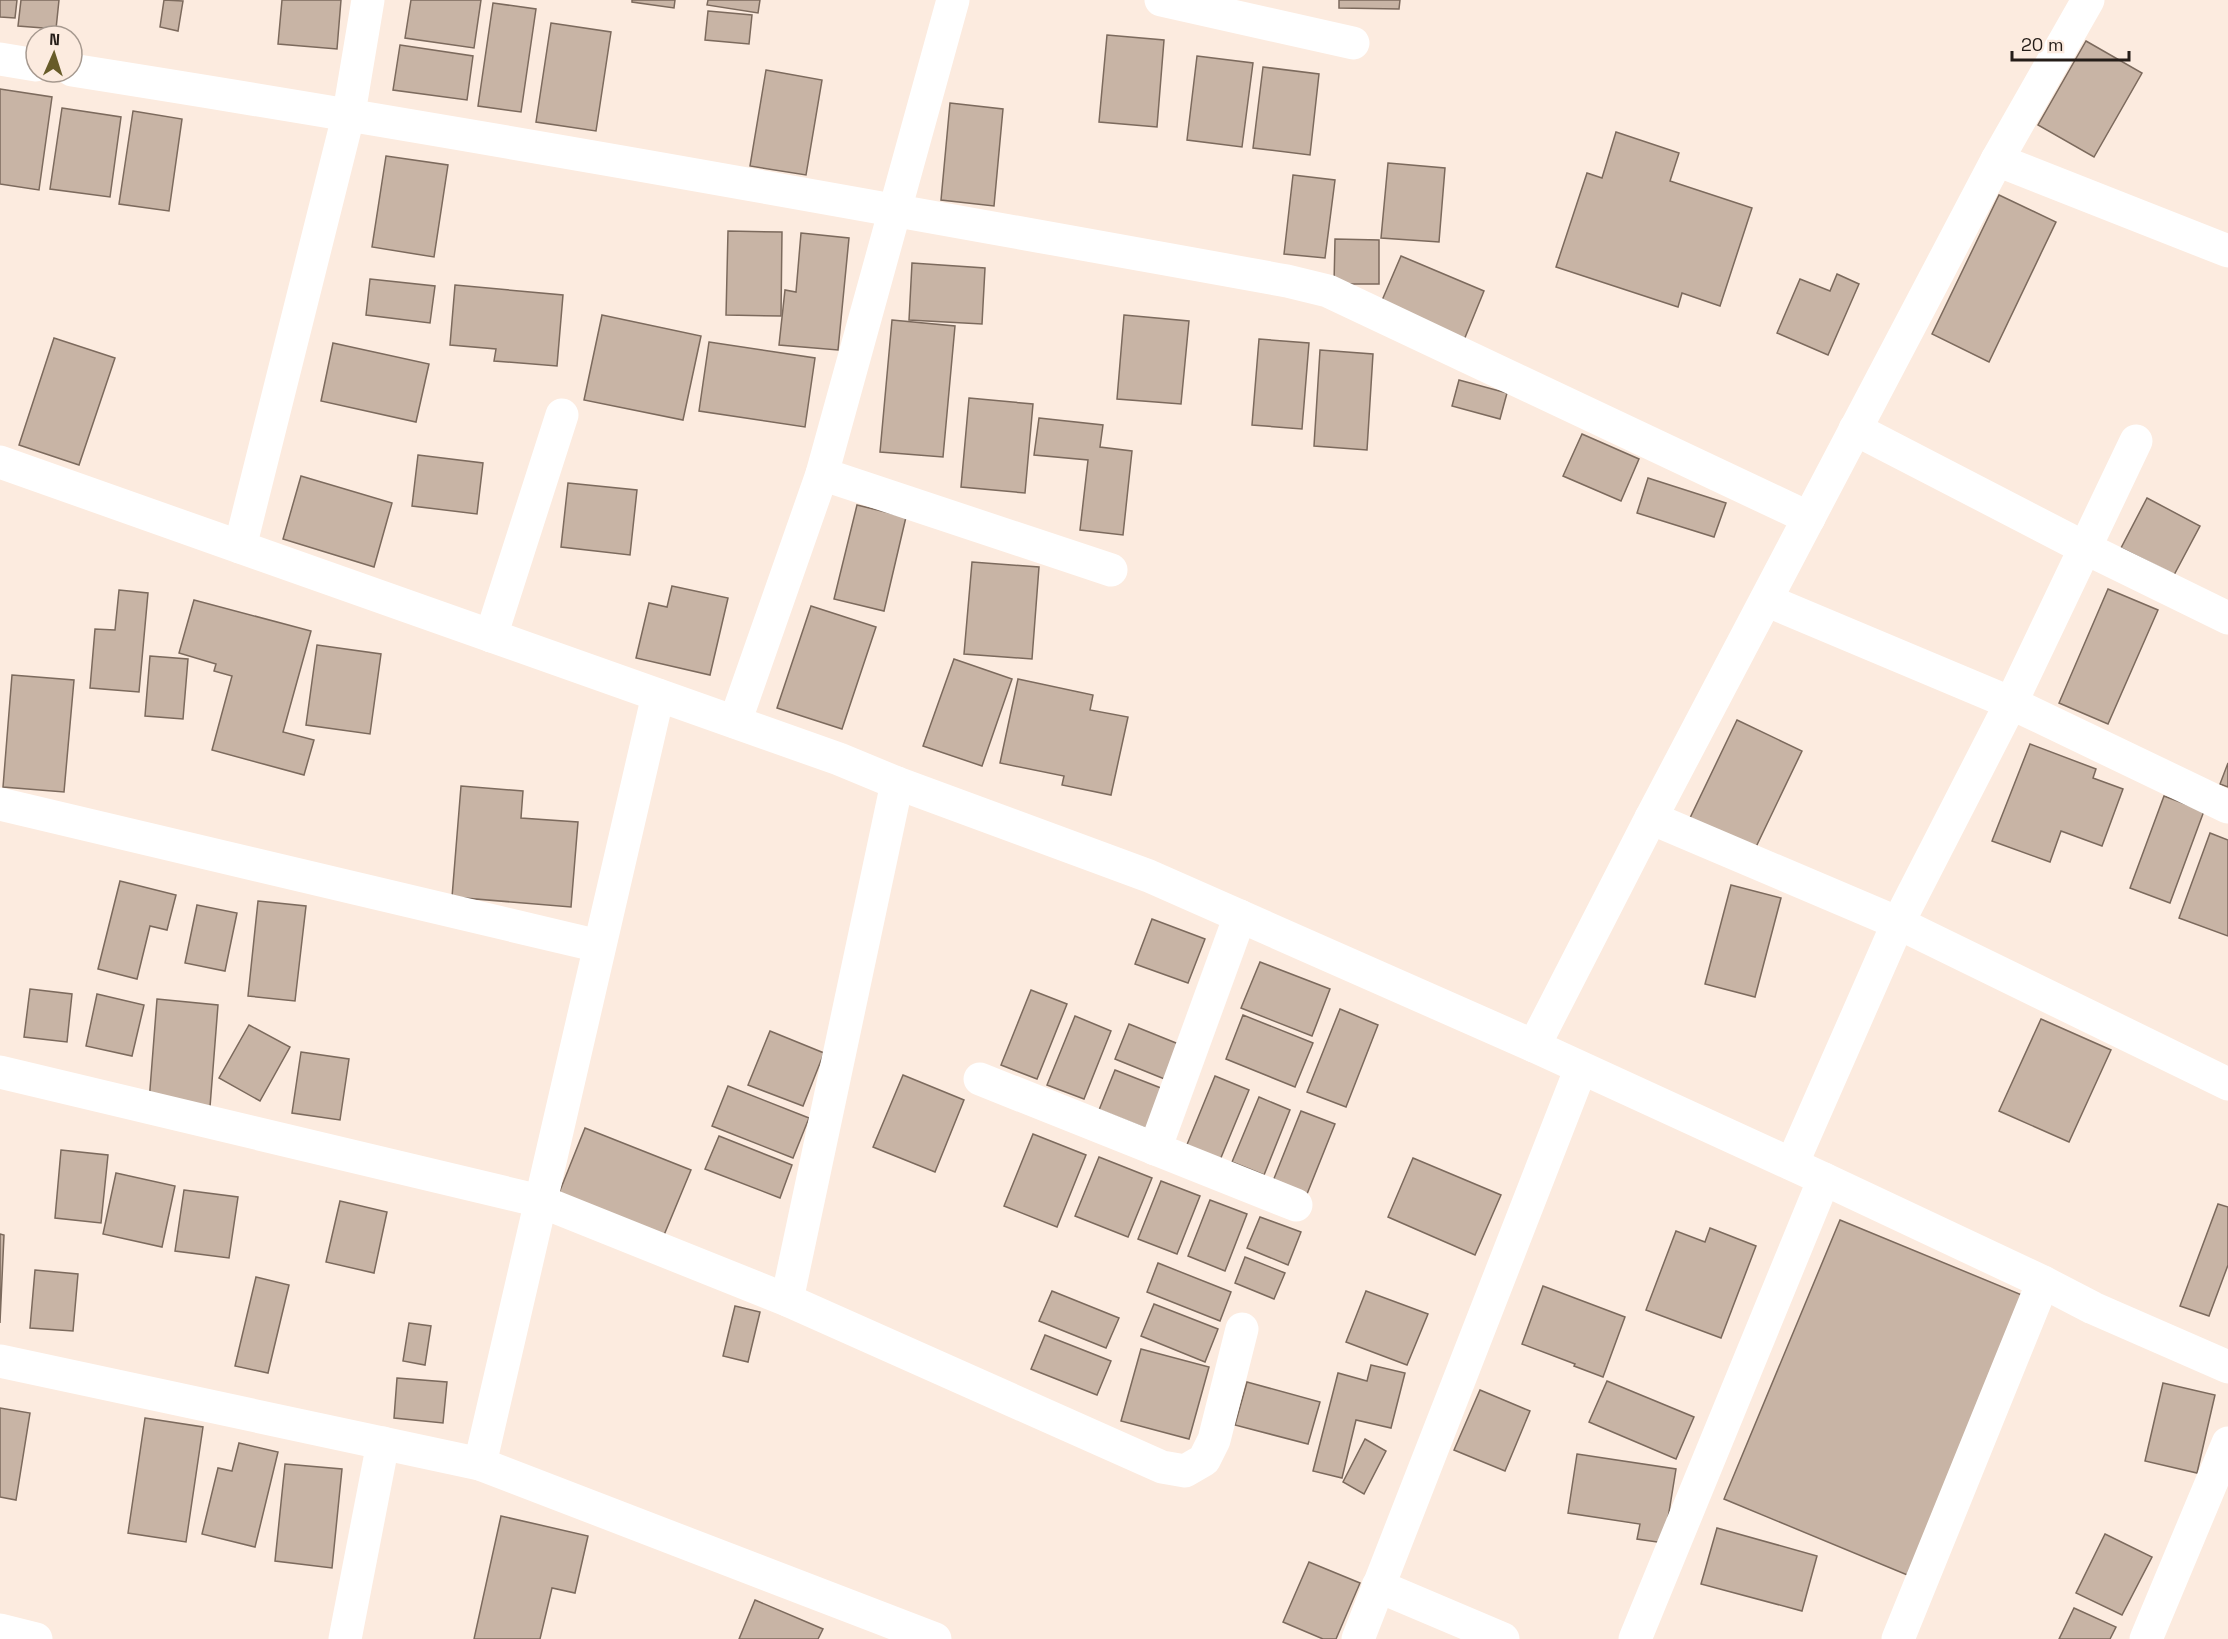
<svg xmlns="http://www.w3.org/2000/svg" width="2228" height="1639" viewBox="0 0 2228 1639" font-family="'Space Grotesk',sans-serif">
	<style>
		.building { fill: #c8b4a5; stroke: #7c6a5d; stroke-width: 1.5 }
		.lines { fill: none; stroke-linecap: round; stroke-linejoin: round }
		.minor { stroke: #fff; stroke-width: 33 }
	</style>
	<rect width="100%" height="100%" fill="#fcebdf"/>
	<g class="building">
		<path d="M0,0h17l-2,18 -15,-1z"/>
		<path d="M21,0h38l-3,29 -38,-3z"/>
		<path d="M164,0l19,1 -5,30 -18,-4z"/>
		<path d="M282,0h59l-4,49 -59,-5z"/>
		<path d="M411,0h70l-7,48 -69,-10z"/>
		<path d="M632,0h43l-1,8 -42,-6z"/>
		<path d="M708,0h52l-2,13 -51,-8z"/>
		<path d="M1339,0h61l-1,9 -60,-1z"/>
		<path d="M493,3l43,6 -15,103 -43,-6z"/>
		<path d="M708,11l44,4 -3,29 -44,-4z"/>
		<path d="M551,23l60,9 -15,99 -60,-9z"/>
		<path d="M1107,35l57,5 -7,87 -58,-5z"/>
		<path d="M2086,41l56,32 -48,84 -56,-32z"/>
		<path d="M400,45l73,11 -6,44 -74,-10z"/>
		<path d="M1197,56l56,7 -11,84 -55,-7z"/>
		<path d="M1263,67l56,7 -9,81 -57,-7z"/>
		<path d="M766,70l56,10 -16,95 -56,-9z"/>
		<path d="M0,89l52,8 -13,93 -39,-6z"/>
		<path d="M950,103l53,6 -9,97 -53,-6z"/>
		<path d="M62,108l59,9 -11,80 -60,-8z"/>
		<path d="M133,111l49,8 -13,92 -50,-7z"/>
		<path d="M1616,132l63,21 -9,28 82,27 -32,98 -38,-13 -4,14 -122,-40 31,-94 15,5z"/>
		<path d="M386,156l62,9 -14,92 -62,-10z"/>
		<path d="M1388,163l57,5 -6,74 -58,-4z"/>
		<path d="M1293,175l42,5 -10,78 -41,-4z"/>
		<path d="M1999,195l57,27 -67,140 -57,-28z"/>
		<path d="M728,231l54,1 -1,84 -55,-1z"/>
		<path d="M801,233l48,5 -11,112 -59,-5 6,-55 11,2z"/>
		<path d="M1335,239l44,1v44h-45z"/>
		<path d="M1401,256l83,35 -20,49 -84,-35z"/>
		<path d="M912,263l73,5 -3,56 -73,-4z"/>
		<path d="M1837,274l22,10 -31,71 -51,-22 23,-54 30,12z"/>
		<path d="M370,279l65,7 -5,37 -64,-8z"/>
		<path d="M455,285l108,10 -6,71 -63,-5 2,-12 -46,-4z"/>
		<path d="M602,315l99,21 -18,84 -99,-20z"/>
		<path d="M1124,315l65,6 -8,83 -64,-5z"/>
		<path d="M892,320l63,6 -12,131 -63,-5z"/>
		<path d="M54,338l61,20 -36,107 -60,-20z"/>
		<path d="M1259,339l50,4 -7,86 -50,-4z"/>
		<path d="M709,342l106,16 -10,69 -106,-16z"/>
		<path d="M333,343l96,21 -13,58 -95,-21z"/>
		<path d="M1320,350l53,4 -6,96 -53,-4z"/>
		<path d="M1459,380l48,13 -7,26 -48,-13z"/>
		<path d="M969,398l64,6 -8,89 -64,-6z"/>
		<path d="M1039,418l64,7 -3,22 32,4 -9,84 -43,-5 8,-70 -54,-5z"/>
		<path d="M1582,434l57,25 -18,42 -58,-25z"/>
		<path d="M418,455l65,8 -6,51 -65,-8z"/>
		<path d="M301,476l91,27 -18,64 -91,-28z"/>
		<path d="M1648,478l78,25 -12,34 -77,-24z"/>
		<path d="M568,483l69,7 -7,65 -69,-8z"/>
		<path d="M2147,498l53,28 -26,49 -53,-27z"/>
		<path d="M857,505l49,12 -22,94 -50,-12z"/>
		<path d="M972,562l67,5 -7,92 -68,-5z"/>
		<path d="M672,586l56,12 -18,77 -74,-17 13,-55 18,4z"/>
		<path d="M2108,589l50,21 -50,114 -49,-21z"/>
		<path d="M119,590l29,3 -9,99 -49,-4 5,-59 20,1z"/>
		<path d="M194,600l117,31 -28,101 31,8 -10,35 -92,-25 20,-74 -18,-5 2,-7 -37,-11z"/>
		<path d="M811,606l65,21 -34,102 -65,-21z"/>
		<path d="M317,645l64,9 -11,80 -64,-9z"/>
		<path d="M150,656l38,3 -5,60 -38,-3z"/>
		<path d="M954,659l58,20 -30,87 -59,-20z"/>
		<path d="M12,675l62,5 -10,112 -61,-5z"/>
		<path d="M1018,679l75,16 -3,15 38,7 -17,78 -49,-10 2,-9 -64,-13z"/>
		<path d="M1737,720l65,31 -47,98 -65,-31z"/>
		<path d="M2030,744l66,25 -3,9 30,11 -21,57 -41,-15 -11,31 -58,-21z"/>
		<path d="M2228,763v24l-8,-3z"/>
		<path d="M461,786l62,5 -2,27 57,4 -7,85 -119,-10z"/>
		<path d="M2164,796l40,15 -34,92 -40,-15z"/>
		<path d="M2210,833l18,7v96l-49,-18z"/>
		<path d="M120,881l56,14 -9,35 -17,-4 -13,53 -39,-10z"/>
		<path d="M1731,885l50,13 -26,99 -50,-13z"/>
		<path d="M258,901l48,5 -11,95 -47,-5z"/>
		<path d="M197,905l40,8 -12,58 -40,-8z"/>
		<path d="M1152,919l53,20 -17,44 -53,-19z"/>
		<path d="M1260,962l70,27 -18,47 -71,-28z"/>
		<path d="M30,989l42,5 -5,48 -43,-5z"/>
		<path d="M1031,990l36,14 -30,75 -36,-14z"/>
		<path d="M97,994l47,11 -12,51 -46,-10z"/>
		<path d="M157,999l61,6 -8,102 -61,-5z"/>
		<path d="M1340,1009l38,16 -32,82 -39,-15z"/>
		<path d="M1243,1015l70,28 -18,44 -69,-28z"/>
		<path d="M1075,1016l36,15 -27,68 -37,-14z"/>
		<path d="M2041,1019l70,31 -42,92 -70,-31z"/>
		<path d="M1129,1024l52,21 -14,35 -52,-21z"/>
		<path d="M249,1025l41,22 -30,54 -41,-23z"/>
		<path d="M770,1031l54,22 -21,53 -55,-21z"/>
		<path d="M301,1052l48,7 -9,61 -48,-7z"/>
		<path d="M1115,1070l51,20 -16,40 -51,-20z"/>
		<path d="M903,1075l61,25 -29,72 -62,-25z"/>
		<path d="M1215,1076l34,14 -29,70 -34,-13z"/>
		<path d="M728,1086l81,32 -16,40 -81,-32z"/>
		<path d="M1259,1097l31,13 -26,65 -32,-13z"/>
		<path d="M1301,1111l34,13 -28,70 -34,-13z"/>
		<path d="M585,1128l106,42 -27,65 -105,-42z"/>
		<path d="M1033,1134l53,21 -29,72 -53,-21z"/>
		<path d="M719,1136l73,29 -12,33 -75,-29z"/>
		<path d="M61,1150l47,5 -7,68 -46,-5z"/>
		<path d="M1099,1157l53,21 -24,59 -53,-21z"/>
		<path d="M1413,1158l88,37 -26,60 -87,-38z"/>
		<path d="M116,1173l59,13 -13,61 -59,-13z"/>
		<path d="M1161,1181l39,15 -23,58 -39,-15z"/>
		<path d="M184,1190l54,7 -9,61 -54,-7z"/>
		<path d="M1210,1200l37,14 -22,57 -37,-15z"/>
		<path d="M340,1201l47,11 -13,61 -48,-11z"/>
		<path d="M2218,1204l10,3v58l-19,51 -29,-10z"/>
		<path d="M1260,1217l41,15 -13,33 -41,-17z"/>
		<path d="M1840,1220l194,80 -117,279 -193,-80z"/>
		<path d="M1710,1228l46,18 -35,92 -75,-28 30,-79 29,11z"/>
		<path d="M0,1234l4,1 -4,88z"/>
		<path d="M1245,1257l40,16 -11,26 -39,-16z"/>
		<path d="M1158,1263l73,29 -11,29 -73,-29z"/>
		<path d="M35,1270l43,4 -5,57 -43,-3z"/>
		<path d="M256,1277l33,8 -21,88 -33,-7z"/>
		<path d="M1543,1286l82,31 -22,60 -29,-11 1,-2 -53,-20z"/>
		<path d="M1052,1291l67,27 -13,30 -67,-27z"/>
		<path d="M1366,1291l62,23 -21,51 -61,-23z"/>
		<path d="M1154,1304l64,25 -13,33 -64,-26z"/>
		<path d="M735,1306l25,6 -12,50 -25,-6z"/>
		<path d="M409,1323l22,3 -6,39 -22,-4z"/>
		<path d="M1045,1335l66,26 -14,34 -66,-26z"/>
		<path d="M1141,1349l68,18 -20,72 -68,-18z"/>
		<path d="M1371,1365l34,8 -14,55 -35,-8 -14,58 -29,-7 25,-98 29,8z"/>
		<path d="M397,1378l50,4 -4,41 -49,-5z"/>
		<path d="M1607,1381l87,36 -18,42 -87,-37z"/>
		<path d="M1247,1382l73,20 -12,42 -73,-19z"/>
		<path d="M2163,1383l52,12 -18,78 -52,-12z"/>
		<path d="M1480,1390l50,21 -25,60 -51,-21z"/>
		<path d="M0,1408l30,5 -14,87 -16,-3z"/>
		<path d="M145,1418l58,9 -17,115 -58,-9z"/>
		<path d="M1365,1439l21,12 -22,43 -21,-12z"/>
		<path d="M239,1443l39,9 -23,95 -53,-13 16,-66 14,3z"/>
		<path d="M1577,1454l99,15 -12,74 -27,-4 3,-15 -72,-11z"/>
		<path d="M285,1464l57,5 -10,99 -57,-7z"/>
		<path d="M501,1516l87,20 -13,57 -23,-5 -12,51h-66z"/>
		<path d="M1717,1528l100,28 -15,55 -101,-27z"/>
		<path d="M2105,1534l47,23 -30,58 -46,-22z"/>
		<path d="M1309,1562l51,21 -24,56h-13l-40,-17z"/>
		<path d="M755,1600l68,29 -5,10h-79z"/>
		<path d="M2074,1608l42,19 -6,12h-51z"/>
	</g>
	<g class="lines">
		<g class="minor">
			<path d="M1161,0l192,43"/>
			<path d="M0,59l36,6"/>
			<path d="M72,70c406,64 810,138 1215,211l41,10 481,227"/>
			<path d="M1997,160l91,-160"/>
			<path d="M1855,429l230,119 143,70"/>
			<path d="M0,462l839,297 58,24 252,93 385,170 290,133 219,103 50,26 135,59"/>
			<path d="M822,474l289,96"/>
			<path d="M240,547l109,-434 19,-113"/>
			<path d="M1766,600l245,103 125,-262"/>
			<path d="M491,636l71,-221"/>
			<path d="M735,722l87,-248 131,-474"/>
			<path d="M0,804l599,142"/>
			<path d="M1651,818l247,105 330,161"/>
			<path d="M1534,1046l117,-228 346,-658 231,91"/>
			<path d="M0,1072l540,129 247,99 375,167 23,4 19,-11 10,-20 28,-111"/>
			<path d="M980,1079l316,126"/>
			<path d="M1155,1149l85,-233"/>
			<path d="M1792,1164l106,-241 113,-220 217,104"/>
			<path d="M787,1300l110,-517"/>
			<path d="M0,1361l480,103 178,-769"/>
			<path d="M480,1464l455,175"/>
			<path d="M1378,1586l125,53"/>
			<path d="M0,1630l36,9"/>
			<path d="M345,1639l38,-196"/>
			<path d="M1358,1639l223,-571"/>
			<path d="M1635,1639l189,-460"/>
			<path d="M1898,1639l145,-357"/>
			<path d="M2146,1639l82,-196"/>
		</g>
	</g>
	<g transform="translate(54 54) rotate(3)"><circle r="28" fill="#fcebdf" stroke="#a6998f" stroke-width="1.5"/>
	<path d="M0-4.5L10 22L0 15L-10 22Z" fill="#675b28"/>
	<text y="-9" font-size="16" font-weight="bold" text-anchor="middle" fill="#251d18">N</text>
	</g>
	<path d="M2012 51v9h117v-9" fill="none" stroke="#251d18" stroke-width="3"/>
	<text x="2021" y="51" font-size="18" fill="#251d18" stroke="#fcebdf" stroke-width="4.5" paint-order="stroke">20 m</text>
</svg>
